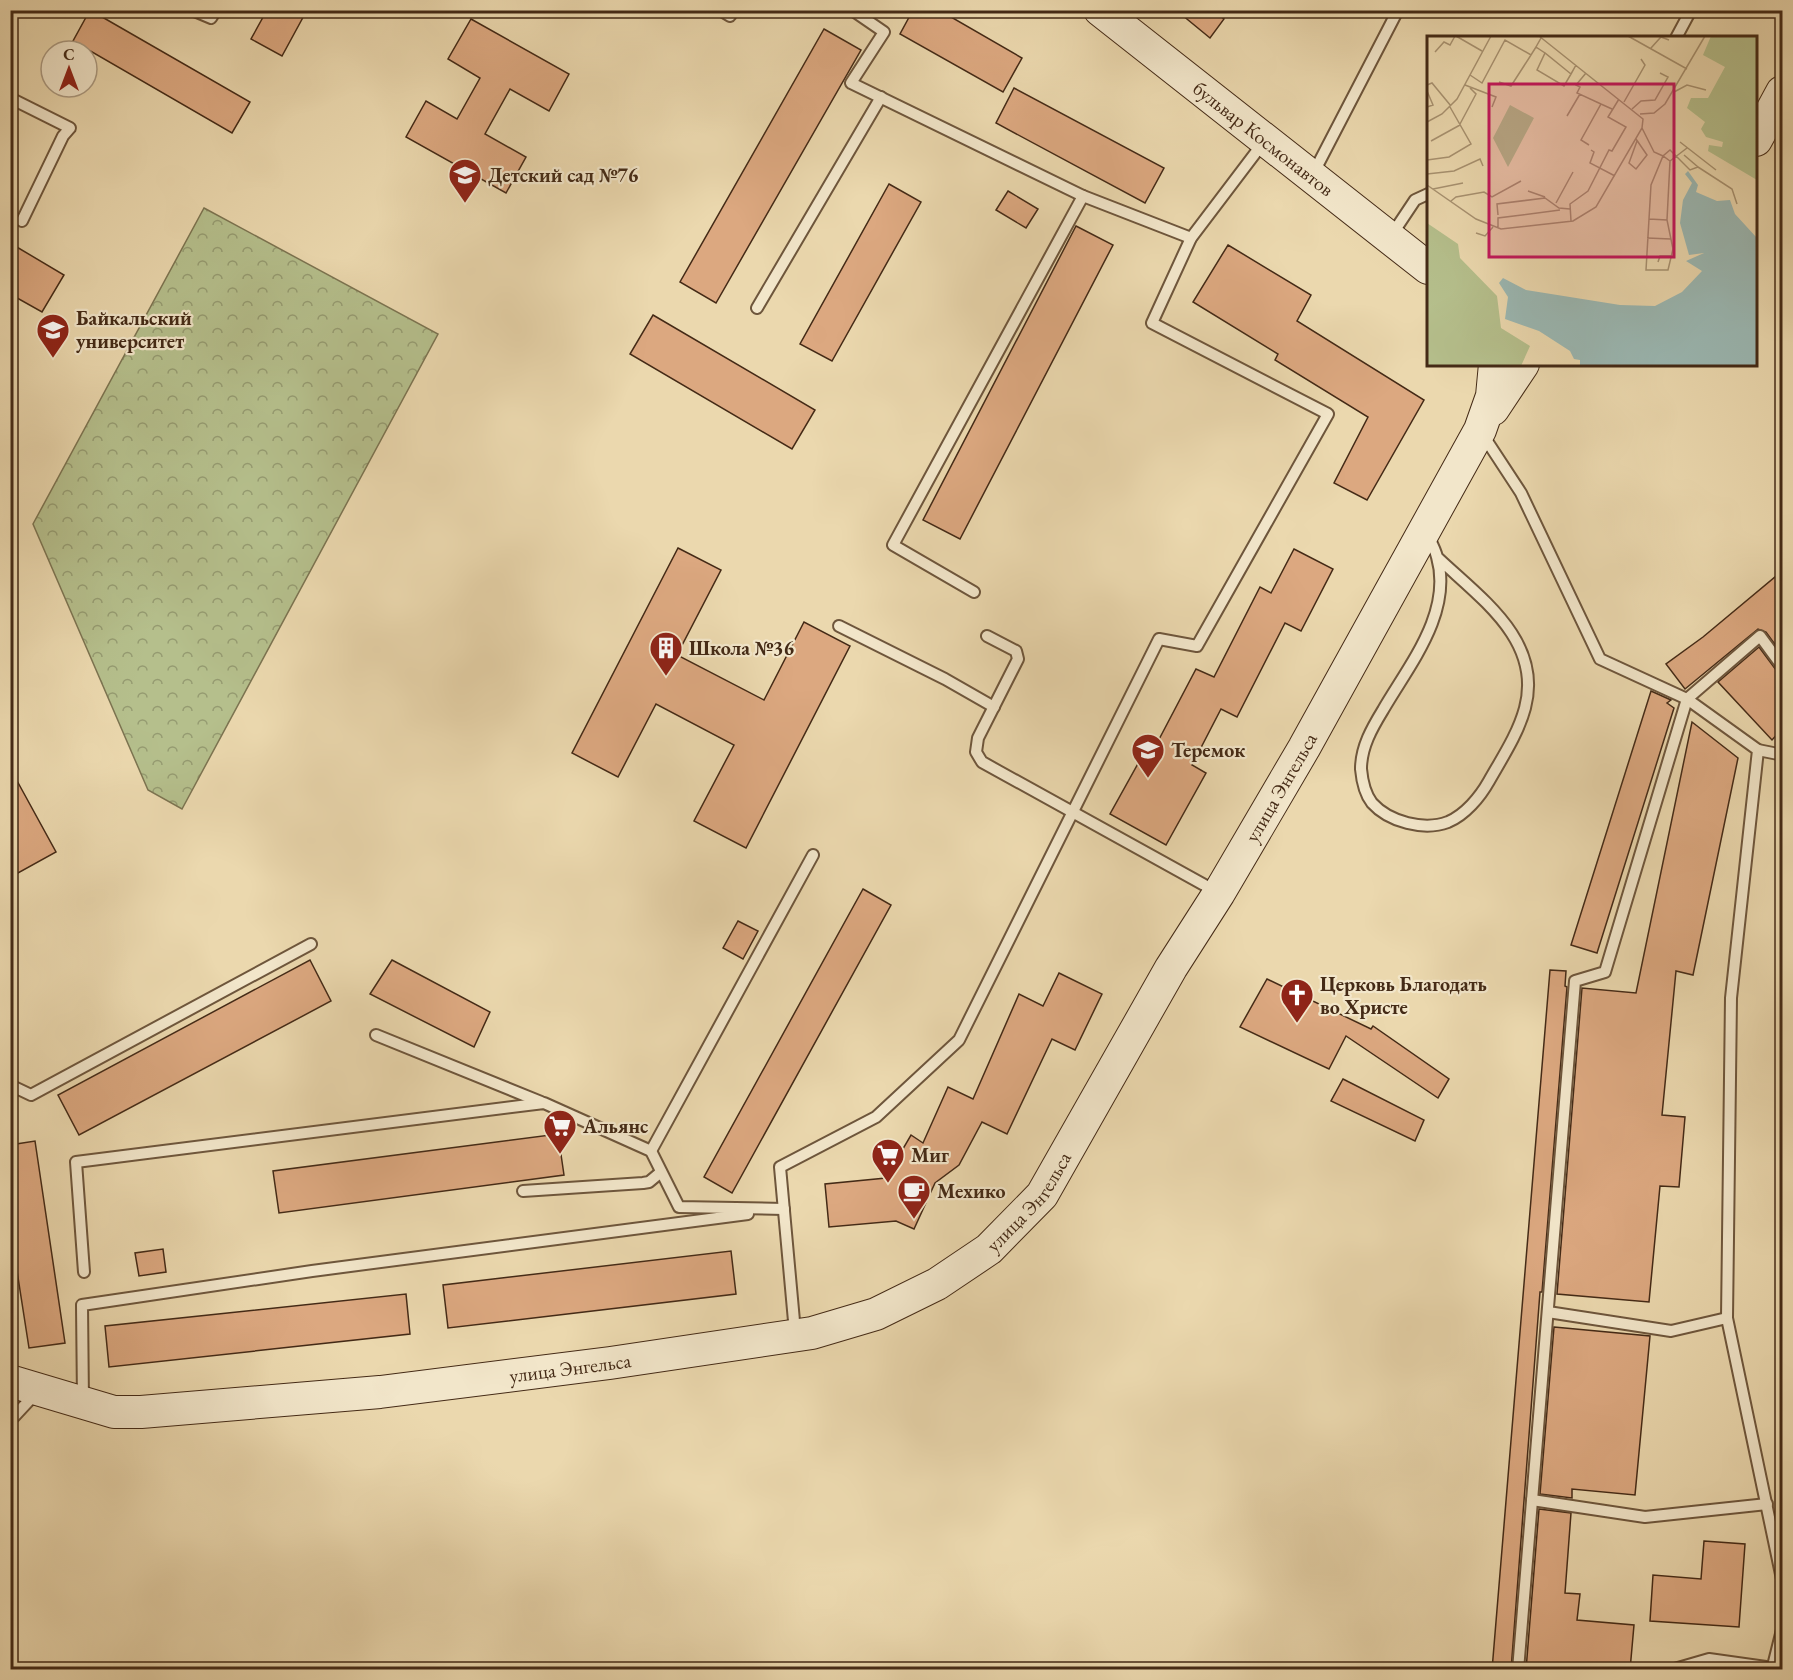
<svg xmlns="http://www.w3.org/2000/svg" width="1793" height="1680" viewBox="0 0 1793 1680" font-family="'EB Garamond',serif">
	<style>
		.forest { fill: url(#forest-crowns); stroke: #7c7451; stroke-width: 1.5 }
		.building { fill: #dca880; stroke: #442a16; stroke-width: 1.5 }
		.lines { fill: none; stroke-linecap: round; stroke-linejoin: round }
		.lane-casing { stroke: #6e563c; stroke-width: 14 }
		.secondary-casing { stroke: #442a16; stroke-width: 34 }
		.lane { stroke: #f2e6ca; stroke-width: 10 }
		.secondary { stroke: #f2e6ca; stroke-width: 32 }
		.labels { text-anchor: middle; stroke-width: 4.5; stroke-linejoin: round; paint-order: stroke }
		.street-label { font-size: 20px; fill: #442a16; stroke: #f2e6ca }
		.poi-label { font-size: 20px; font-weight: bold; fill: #442a16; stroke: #f2e6ca; text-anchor: start }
		.inset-road { fill: none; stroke: #a89271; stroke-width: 1.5 }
		.view { fill: #c2185b; fill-opacity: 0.15; stroke: #c2185b; stroke-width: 3 }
		.inset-edge { fill: none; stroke: #442a16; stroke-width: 3 }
	</style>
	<defs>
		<pattern id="forest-crowns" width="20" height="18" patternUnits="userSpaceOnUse" patternTransform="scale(1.5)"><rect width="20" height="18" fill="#b5bf8c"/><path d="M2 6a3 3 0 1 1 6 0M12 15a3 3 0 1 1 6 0" fill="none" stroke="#959b71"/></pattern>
	</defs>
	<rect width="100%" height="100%" fill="#ebd8ae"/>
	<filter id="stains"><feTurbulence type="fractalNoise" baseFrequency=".00333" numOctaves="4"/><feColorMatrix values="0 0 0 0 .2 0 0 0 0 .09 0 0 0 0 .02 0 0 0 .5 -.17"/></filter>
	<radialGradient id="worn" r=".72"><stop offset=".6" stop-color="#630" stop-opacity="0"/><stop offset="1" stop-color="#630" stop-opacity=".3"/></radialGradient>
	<path class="forest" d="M204,208l234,126 -256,475 -34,-19 -115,-266z"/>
	<g class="building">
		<path d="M90,10l160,92 -18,31 -159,-92z"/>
		<path d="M267,10h40l-25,46 -31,-17z"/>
		<path d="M913,10h26l83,48 -19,34 -103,-58z"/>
		<path d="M1176,10h37l11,9 -14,19z"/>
		<path d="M471,19l98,55 -20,37 -39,-22 -25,45 41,23 -20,36 -100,-56 20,-36 31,18 23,-41 -32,-19z"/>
		<path d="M824,29l37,21 -145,253 -36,-21z"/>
		<path d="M1014,88l150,80 -19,35 -149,-80z"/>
		<path d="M889,184l32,18 -89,159 -32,-17z"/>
		<path d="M1008,191l30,18 -12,19 -30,-18z"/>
		<path d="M1076,226l37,19 -153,294 -37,-19z"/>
		<path d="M10,243l54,32 -22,37 -32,-18z"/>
		<path d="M1228,245l83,50 -14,26 127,79 -57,100 -33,-17 34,-66 -93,-57 3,-6 -85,-52z"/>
		<path d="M653,315l162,95 -23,39 -162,-95z"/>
		<path d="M678,548l43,22 -44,85 87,45 40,-78 46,24 -104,202 -52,-27 40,-76 -78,-41 -38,73 -46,-24z"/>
		<path d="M1294,549l39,20 -32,62 -16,-8 -48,94 -16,-8 -29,56 14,8 -40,72 -56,-31 40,-72 6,3 40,-76 18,8 46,-90 11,6z"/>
		<path d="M1782,571v83l-16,-22 -8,-3 -73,60 -19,-25 37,-27z"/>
		<path d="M1759,647l17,23 6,3v56l-10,11 -54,-58z"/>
		<path d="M1651,691l20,9 -4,3 7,5 -77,245 -26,-8z"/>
		<path d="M1692,722l46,36 -45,217 -17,-4 -14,144 23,2 -6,70 -19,-1 -11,116 -92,-8 25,-306 54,5z"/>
		<path d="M10,768l46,84 -38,21 -8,-14z"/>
		<path d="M863,889l28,16 -159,288 -28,-16z"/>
		<path d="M738,921l20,10 -15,28 -20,-11z"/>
		<path d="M310,960l21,41 -252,134 -21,-40z"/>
		<path d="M392,960l98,52 -16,35 -104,-53z"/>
		<path d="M1550,970l16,1 -1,15 2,1 -25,305h-2l-29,378h-19z"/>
		<path d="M1059,973l43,21 -27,56 -23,-11 -45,95 -25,-12 -23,43 -24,18 -21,46 -18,-8 -67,6 -4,-43 61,-6 25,-43 12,8 25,-56 25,12 46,-105 24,12z"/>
		<path d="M1267,979l104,50 2,-3 76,53 -11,19 -92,-62 -17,33 -89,-42z"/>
		<path d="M1343,1079l81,41 -9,21 -84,-40z"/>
		<path d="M558,1134l6,41 -285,38 -6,-42z"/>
		<path d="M35,1141l30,202 -36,5 -19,-122v-81z"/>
		<path d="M163,1249l3,23 -27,4 -4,-23z"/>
		<path d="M731,1251l5,43 -288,34 -5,-43z"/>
		<path d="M406,1294l4,40 -301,33 -4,-41z"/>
		<path d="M1554,1327l96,9 -15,159 -63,-6v9l-32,-4z"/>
		<path d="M1539,1509l32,4 -6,80 15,1 -3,26 57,5 -4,45h-104z"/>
		<path d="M1704,1541l41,3 -6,83 -89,-6 3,-46 48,4z"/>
	</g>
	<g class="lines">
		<g class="lane-casing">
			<g id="lane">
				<path d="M192,10l19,8 5,-8"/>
				<path d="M720,10l10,6 3,-6"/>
				<path d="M852,10l32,22 -33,51 232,113"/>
				<path d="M1676,38l15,-28"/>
				<path d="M10,98l60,30 -7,8 -41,85"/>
				<path d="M1313,174l85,-164"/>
				<path d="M1391,236l24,-36 13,-6"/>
				<path d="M757,308l124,-211"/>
				<path d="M1483,435l38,58 79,166 87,40 71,51 -27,248 -4,320 55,261"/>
				<path d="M1428,536c3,6 7,13 9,21 16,56 -28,108 -54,153 -11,18 -22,37 -22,59 1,11 4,25 11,34 17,19 52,28 76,19 17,-7 32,-25 41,-41 13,-23 29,-47 36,-73 18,-68 -45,-110 -88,-151"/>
				<path d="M974,592l-81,-47 190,-349 108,42"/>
				<path d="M839,626l106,53 49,28"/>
				<path d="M987,636l29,15 2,8 -40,79 -2,14 6,10 235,130"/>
				<path d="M1758,750l20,4 4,-3"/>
				<path d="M376,1035l165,67"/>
				<path d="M10,1085l21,10 280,-151"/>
				<path d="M651,1151l162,-296"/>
				<path d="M523,1191l120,-8 6,-1 12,-10"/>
				<path d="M84,1272l-8,-110 468,-59 107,48 28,56 105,2"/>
				<path d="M1548,1312l123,19 56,-13"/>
				<path d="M795,1332l-15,-165 96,-50 83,-77 200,-401 38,7 131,-232 -176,-91 39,-85 72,-95"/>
				<path d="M83,1401l-1,-96 230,-34 436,-57"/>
				<path d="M10,1421l27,-29"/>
				<path d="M1532,1500l113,17 122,-13"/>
				<path d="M1518,1670l57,-689 30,-9 82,-273 73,-63 22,30"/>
				<path d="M1671,1670l38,-11 64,9"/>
				<path d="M1772,1670l10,-40"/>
			</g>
		</g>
		<g class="secondary-casing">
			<g id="secondary">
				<path id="s1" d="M1100,10l328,258"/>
				<path d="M1756,140l26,-48"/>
				<path d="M1493,409l30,-45"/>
				<path id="s2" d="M10,1381l104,31h27l239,-20 230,-29 202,-30 64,-19 61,-30 52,-35 53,-54 129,-227 48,-75 85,-145 176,-318 12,-34 3,-32"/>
			</g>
		</g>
		<use href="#lane" class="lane"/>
		<use href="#secondary" class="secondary"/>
	</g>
	<defs>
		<g id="school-pin" transform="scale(1.725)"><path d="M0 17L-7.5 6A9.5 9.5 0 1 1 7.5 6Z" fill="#8f2418" stroke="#f2e6ca"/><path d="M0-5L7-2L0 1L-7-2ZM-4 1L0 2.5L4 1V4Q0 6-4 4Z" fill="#fff"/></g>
		<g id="university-pin" transform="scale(1.725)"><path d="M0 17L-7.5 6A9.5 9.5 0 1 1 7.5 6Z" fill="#8f2418" stroke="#f2e6ca"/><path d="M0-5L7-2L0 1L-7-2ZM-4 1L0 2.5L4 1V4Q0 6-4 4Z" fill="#fff"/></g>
		<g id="building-pin" transform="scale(1.725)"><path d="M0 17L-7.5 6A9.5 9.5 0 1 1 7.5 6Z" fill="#8f2418" stroke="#f2e6ca"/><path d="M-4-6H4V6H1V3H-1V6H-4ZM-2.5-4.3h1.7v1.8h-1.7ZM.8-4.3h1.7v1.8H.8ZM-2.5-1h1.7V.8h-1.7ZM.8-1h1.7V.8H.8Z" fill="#fff"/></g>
		<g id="church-pin" transform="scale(1.725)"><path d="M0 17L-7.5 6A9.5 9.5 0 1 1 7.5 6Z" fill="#8f2418" stroke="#f2e6ca"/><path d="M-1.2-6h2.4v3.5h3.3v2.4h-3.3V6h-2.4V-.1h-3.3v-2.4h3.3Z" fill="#fff"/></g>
		<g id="supermarket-pin" transform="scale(1.725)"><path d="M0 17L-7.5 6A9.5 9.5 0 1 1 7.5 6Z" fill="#8f2418" stroke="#f2e6ca"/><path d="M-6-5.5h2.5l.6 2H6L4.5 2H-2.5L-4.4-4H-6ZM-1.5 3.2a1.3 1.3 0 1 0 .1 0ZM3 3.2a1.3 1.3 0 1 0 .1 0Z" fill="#fff"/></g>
		<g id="cafe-pin" transform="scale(1.725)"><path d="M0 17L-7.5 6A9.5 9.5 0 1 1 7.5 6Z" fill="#8f2418" stroke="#f2e6ca"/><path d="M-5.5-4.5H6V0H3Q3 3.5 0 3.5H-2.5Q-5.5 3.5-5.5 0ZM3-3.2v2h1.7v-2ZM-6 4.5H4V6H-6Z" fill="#fff"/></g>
	</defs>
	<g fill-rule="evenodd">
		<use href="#school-pin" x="465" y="175"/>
		<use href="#university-pin" x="53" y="330"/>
		<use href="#building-pin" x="666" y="648"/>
		<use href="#school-pin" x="1148" y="750"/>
		<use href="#church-pin" x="1297" y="995"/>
		<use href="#supermarket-pin" x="560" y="1126"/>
		<use href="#supermarket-pin" x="888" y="1155"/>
		<use href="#cafe-pin" x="914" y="1191"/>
	</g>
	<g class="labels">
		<g class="street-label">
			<text dy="7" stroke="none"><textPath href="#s1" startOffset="208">бульвар Космонавтов</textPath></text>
			<text dy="7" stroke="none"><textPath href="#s2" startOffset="1557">улица Энгельса</textPath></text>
			<text dy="7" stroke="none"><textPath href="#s2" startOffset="1071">улица Энгельса</textPath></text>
			<text dy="7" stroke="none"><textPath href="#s2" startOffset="567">улица Энгельса</textPath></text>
		</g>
		<g class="poi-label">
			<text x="488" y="182">Детский сад №76</text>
			<text x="76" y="325">Байкальский<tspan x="76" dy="23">университет</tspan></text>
			<text x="689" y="655">Школа №36</text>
			<text x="1171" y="757">Теремок</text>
			<text x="1320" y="991">Церковь Благодать<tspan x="1320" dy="23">во Христе</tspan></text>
			<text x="583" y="1133">Альянс</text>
			<text x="911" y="1162">Миг</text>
			<text x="937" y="1198">Мехико</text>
		</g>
	</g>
	<g transform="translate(1427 36)">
		<rect width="330" height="330" fill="#ebd8ae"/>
		<path d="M284,0h46v144l-49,-29 1,-6 13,2 1,-5 -17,-5 -5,-8 4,-7 -18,-14 4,-10h17l17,-31 -22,-12zM83,69l24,13 -26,49 -15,-29zM0,187l31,21 2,14 37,38 4,32 29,18 -9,20h-94z" fill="#b5bf8c"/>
		<path d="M261,135l10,14 -2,7 21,9 13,-1 5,14 22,24v128h-177v-6l-6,-1 -4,-8 -31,-20 -34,-12 3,-22 -9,-14 4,-5 23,12 94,15 35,1 27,-14 20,-21 -16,-10 18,-8 -15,2 -9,-32 3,-23 9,-17 -7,-9z" fill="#9bb8b3"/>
		<path class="inset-road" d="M29,0l26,15M201,0l59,33M114,2l-5,9 9,6M224,12l10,-11 8,3M8,16l9,-10 6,3 5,-9M159,37l-10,12 4,2 -3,6 24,11M144,38l-26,-21 -8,17 27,16 7,-12 5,-9M43,39l12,8 23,-43 26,15 5,-8M72,46l12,4 20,-31M0,49l5,-2 19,23M38,49l31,12 -4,10M0,55l6,14 -6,2M247,56l13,-7 19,5M197,66l21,-37 -4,-6M205,73l9,-8 14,-1 13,-23 -8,-4M213,78l14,-1 11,-9 40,-68M140,80l13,-22M0,86l15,-8 15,-15 34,-63M33,88l16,-30 -6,-6M215,92l12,24 9,4 7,5 -3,59 6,29 -5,21h-22l5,-85 12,-29 7,-6 20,20 8,-3 -14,-12M209,103l11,16 -11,14 -7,-6 8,-22M4,105l29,-16M253,106l36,28M162,109l-8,-5 20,-36 11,5M164,114l3,2 -4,11 25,13M0,124l22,-3 22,-13 -21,-37M243,125l17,-13M271,131l34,22 5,15M0,138l27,-3 26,-12 3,7M0,149l49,34 25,10 72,-8 23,-14 46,-79 1,-9 -104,-83M6,153l30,-6M101,155l17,6M24,165l5,-4 28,-5 8,5 29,-16M129,167l17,-31M71,179l-1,-11 48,-6 14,10 11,1M222,183l18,1M144,185l-1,-17 18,-13 21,-41 3,1 14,-24 -18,-10 11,-18M71,192v-10l62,-8M49,197l9,3 8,-9M220,202l24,1M231,226l2,-6h12"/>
		<path class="view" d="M62,48h185v173h-185z"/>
		<rect width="330" height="330" class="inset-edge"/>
	</g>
	<rect width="1793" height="1680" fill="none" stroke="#ebd8ae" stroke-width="36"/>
	<rect x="12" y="12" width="1769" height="1656" fill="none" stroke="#442a16" stroke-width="3"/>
	<rect x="18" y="18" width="1757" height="1644" fill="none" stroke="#442a16" stroke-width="1.5"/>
	<g transform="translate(69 69)"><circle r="28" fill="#f2e6ca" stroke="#ac9b82" stroke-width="1.5"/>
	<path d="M0-4.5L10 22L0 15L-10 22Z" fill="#8f2418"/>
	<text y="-9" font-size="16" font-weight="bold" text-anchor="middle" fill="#442a16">С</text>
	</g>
	<rect width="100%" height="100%" filter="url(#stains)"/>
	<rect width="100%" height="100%" fill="url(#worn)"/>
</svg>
